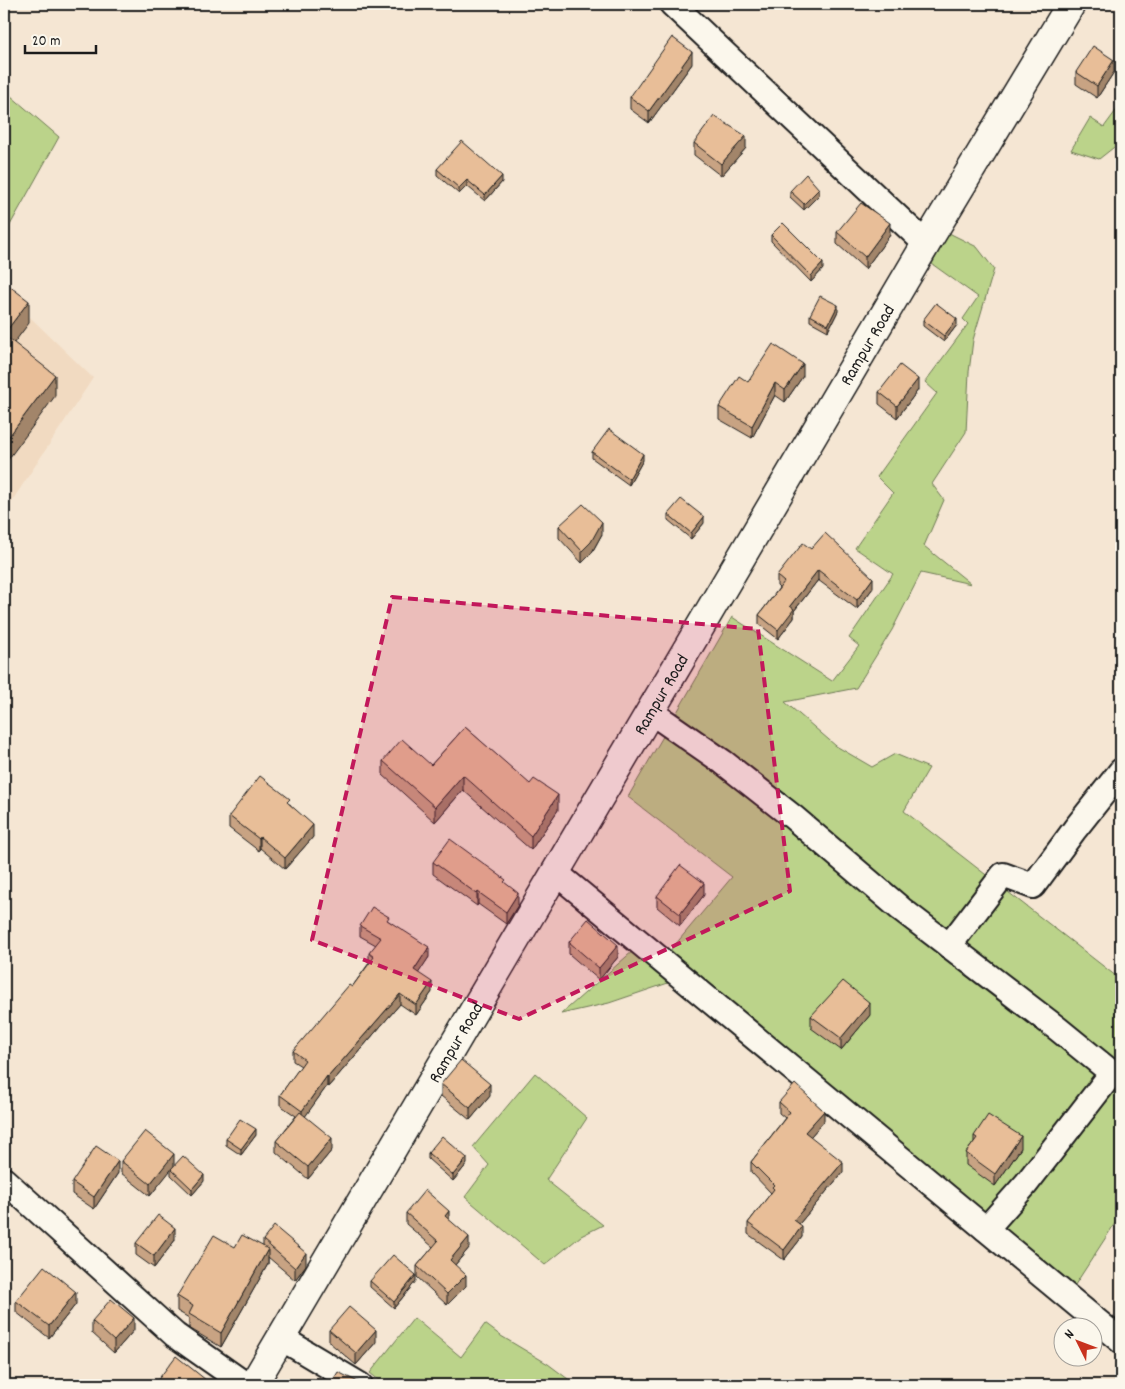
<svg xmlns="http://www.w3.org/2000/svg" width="1125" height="1389" viewBox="0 0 1125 1389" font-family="Dekko,sans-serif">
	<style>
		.built { fill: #f1dac1 }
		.green { fill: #bbd38a; stroke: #6c7853 }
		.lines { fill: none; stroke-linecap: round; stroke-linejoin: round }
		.street-casing { stroke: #1c1c1c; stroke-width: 28 }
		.secondary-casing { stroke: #1c1c1c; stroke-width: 31 }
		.street { stroke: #fbf7ec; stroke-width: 24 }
		.secondary { stroke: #fbf7ec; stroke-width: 28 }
		.wall { fill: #c8a383; stroke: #1c1c1c }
		.shaded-wall { fill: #a2856a; stroke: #1c1c1c }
		.building { fill: #e8be98; stroke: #1c1c1c }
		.marked { fill: #c2185b; fill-opacity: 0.2; stroke: #c2185b; stroke-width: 4; stroke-dasharray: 10 6; stroke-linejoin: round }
		.labels { text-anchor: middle; stroke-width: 4; stroke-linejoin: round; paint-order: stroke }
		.street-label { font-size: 18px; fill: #1c1c1c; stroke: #fbf7ec }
	</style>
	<rect width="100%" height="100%" fill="#f5e6d3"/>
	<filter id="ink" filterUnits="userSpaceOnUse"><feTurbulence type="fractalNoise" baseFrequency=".02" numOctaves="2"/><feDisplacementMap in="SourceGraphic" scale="10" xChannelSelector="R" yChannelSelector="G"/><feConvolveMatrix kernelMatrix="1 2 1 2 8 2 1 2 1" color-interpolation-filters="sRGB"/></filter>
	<g filter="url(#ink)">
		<path class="built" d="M4,292l89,86 -89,135z"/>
		<g class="green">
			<path d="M4,90l55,47 -55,99z"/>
			<path d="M1121,104v42l-3,-2 -19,15 -28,-9 19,-32 14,9z"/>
			<path d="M949,233l28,14 17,22 -21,71 -4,32 -3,60 -34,52 12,16 -20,46 47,38 -50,-11 -29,57 -36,58 -71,14 51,44 36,21 23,-13 34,14 -25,43 217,169v234l-48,74 -404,-336 63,-75 -104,-80 104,-180 100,64 27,-35 -10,-8 44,-64 -38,-26 38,-55 -16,-16 60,-84 -12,-11 43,-58 -5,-5 15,-22 -46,-33z"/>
			<path d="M634,950l37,32 -62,21 -48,11z"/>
			<path d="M535,1073l52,45 -41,62 57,45 -22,11 -36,29 -80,-68 24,-32 -16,-18z"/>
			<path d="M414,1318l47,39 24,-33 16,12 47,28 28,21h-191l-15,-12z"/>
		</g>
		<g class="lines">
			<g class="street-casing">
				<g id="street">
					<path d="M672,4l254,240"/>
					<path d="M651,712l72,50 70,55 108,92 157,120 54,44 -86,111 -40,45"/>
					<path d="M556,873l565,468"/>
					<path d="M949,946l54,-71 30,11 42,-57 46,-58"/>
					<path d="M4,1180l171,155 71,50"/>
					<path d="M281,1338l79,47"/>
				</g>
			</g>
			<g class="secondary-casing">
				<g id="secondary">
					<path id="s1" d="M253,1385l673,-1141 145,-240"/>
				</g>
			</g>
			<use href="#street" class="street"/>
			<use href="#secondary" class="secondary"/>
		</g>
		<g class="wall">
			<path d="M692,64l-43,59 -19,-14v-12z"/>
			<path d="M1076,72h38l-17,26 -21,-14z"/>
			<path d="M694,143l52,5 -25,28 -27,-21z"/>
			<path d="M437,169l65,13 -17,19 -18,-15 -8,8 -22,-19z"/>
			<path d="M790,191l29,4 -15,15 -14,-13z"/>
			<path d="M837,232l53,3 -25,34 -28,-25z"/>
			<path d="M771,235l52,34 -12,13 -40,-41z"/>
			<path d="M838,311l-10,20 -18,-10v-6z"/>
			<path d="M923,320l34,5 -13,17 -21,-16z"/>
			<path d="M803,376l-18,26 -10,-7 -23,43 -33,-19v-12l29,-25z"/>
			<path d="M918,390l-21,28 -18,-14v-12z"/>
			<path d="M592,452l51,8 -14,25 -37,-27z"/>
			<path d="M668,514l36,9 -13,16 -23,-19z"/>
			<path d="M559,526l43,8 -11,20 -9,9 -23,-25z"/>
			<path d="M811,549l62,39 -16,21 -39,-29 -24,31v7l-16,21 -19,-15v-9l20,-27 -2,-2v-10z"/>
			<path d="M465,727l93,83 -27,40 -68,-60 -28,32 -52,-47v-14l48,4z"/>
			<path d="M290,804l23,33 -28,32 -25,-21 -1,3 -30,-23v-12z"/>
			<path d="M433,862l73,22 12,21 -12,19 -28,-20 -1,2 -44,-32z"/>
			<path d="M704,895l-24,31 -23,-19v-11z"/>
			<path d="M389,921l40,36 -11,16 14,19 -16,23 -16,-11 -72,83 -1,-1 -22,30 27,34 -24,29 -32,-27v-11l20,-25 -16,-11v-10l21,-29 -8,-5v-10l59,-64 17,-24v-10l7,-8 -16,-9v-10z"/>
			<path d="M569,942l49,15 -19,23 -30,-26z"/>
			<path d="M870,1015l-29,35 -30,-22v-12z"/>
			<path d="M441,1084l49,12 -20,24 -29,-24z"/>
			<path d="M779,1102l45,19 -14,16 33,35 -44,52 3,13 -18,23 -36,-26v-11l23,-30 -20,-21v-10l34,-44 -6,-5z"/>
			<path d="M256,1135l-15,20 -15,-10v-6z"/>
			<path d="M974,1136l47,12 -26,38 -29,-21v-12l8,-11z"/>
			<path d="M428,1153l39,11 -14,17 -25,-22z"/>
			<path d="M121,1161l53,5 30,15 -12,14 -21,-20v-6l-21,27 -29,-23z"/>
			<path d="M118,1173l-24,36 -22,-15v-12z"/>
			<path d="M406,1213l43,7 20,28 -14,17 11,21 -19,19 -30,-28v-11l16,-19 -27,-23z"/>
			<path d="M175,1240l-21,28 -18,-13v-12z"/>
			<path d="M263,1240l43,25 -11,15 -27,-23v7l-47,83 -32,-19v-10l-12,-7v-15l86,-50z"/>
			<path d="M370,1281h46l-22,27 -24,-21z"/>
			<path d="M16,1301l60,3 -27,34 -33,-26z"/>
			<path d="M92,1321l42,9 -20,23 -22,-20z"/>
			<path d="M329,1330l47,12 -20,23 -27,-23z"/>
		</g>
		<g class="shaded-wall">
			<path d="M692,52v12l-43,59v-12z"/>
			<path d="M1114,60v12l-17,26v-12z"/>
			<path d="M746,136v12l-25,28v-12z"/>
			<path d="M502,176v6l-17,19v-6z"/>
			<path d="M467,180v6l-8,8v-6z"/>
			<path d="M819,189v6l-15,15v-6z"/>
			<path d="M890,223v12l-25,34v-12z"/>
			<path d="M823,263v6l-12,13v-6z"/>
			<path d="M29,301v22l-25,33v-22z"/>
			<path d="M838,305v6l-10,20v-6z"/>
			<path d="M957,319v6l-13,17v-6z"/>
			<path d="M803,364v12l-18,26v-12z"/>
			<path d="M55,375v21l-51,69v-22z"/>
			<path d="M918,379v11l-21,28v-12z"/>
			<path d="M775,383v12l-23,43v-12z"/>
			<path d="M643,454v6l-14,25v-6z"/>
			<path d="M704,517v6l-13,16v-6z"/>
			<path d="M602,522v12l-11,20 -9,9v-12z"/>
			<path d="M818,570v10l-24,31v7l-16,21v-9l12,-24z"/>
			<path d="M873,578v10l-16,21v-9z"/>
			<path d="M463,775v15l-28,32v-15z"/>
			<path d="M558,795v15l-27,40v-14z"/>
			<path d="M313,825v12l-28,32v-11z"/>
			<path d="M260,837v11l-1,3v-12z"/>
			<path d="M704,883v12l-24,31v-12z"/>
			<path d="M478,892v12l-1,2v-12z"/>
			<path d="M518,893v12l-12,19v-12z"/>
			<path d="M618,945v12l-19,23v-12z"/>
			<path d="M429,947v10l-15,23v-10z"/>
			<path d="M432,982v10l-16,23v-10z"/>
			<path d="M400,994v10l-72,83v-10z"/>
			<path d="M870,1003v12l-29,35v-12z"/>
			<path d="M327,1076v10l-25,35v-10z"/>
			<path d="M490,1084v12l-20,24v-12z"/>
			<path d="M824,1111v10l-19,22v-11z"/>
			<path d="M256,1129v6l-15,20v-6z"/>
			<path d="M1021,1136v12l-26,38v-12z"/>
			<path d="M332,1138v12l-24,29v-12z"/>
			<path d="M174,1154v12l-24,30v-12z"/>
			<path d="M467,1158v6l-14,17v-6z"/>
			<path d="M118,1161v12l-24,36v-12z"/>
			<path d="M843,1162v10l-49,58v-10z"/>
			<path d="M204,1175v6l-12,14v-6z"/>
			<path d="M449,1211v11l-4,-6z"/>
			<path d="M802,1226v11l-18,23v-10z"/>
			<path d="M175,1228v12l-21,28v-12z"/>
			<path d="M469,1237v11l-19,23v-11z"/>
			<path d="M268,1249v15l-47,83v-14z"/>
			<path d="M306,1253v12l-11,15v-12z"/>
			<path d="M416,1275v6l-22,27v-6z"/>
			<path d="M466,1275v11l-19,19v-11z"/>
			<path d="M76,1292v12l-27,34v-12z"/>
			<path d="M134,1318v12l-20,23v-12z"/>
			<path d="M376,1330v12l-20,23v-12z"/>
			<path d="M206,1380v5h-4z"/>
		</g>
		<g class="building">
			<path d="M672,37l20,15 -43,59 -19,-14z"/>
			<path d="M1093,46l21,14 -17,26 -21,-14z"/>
			<path d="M714,116l32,20 -25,28 -27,-21z"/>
			<path d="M462,141l40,35 -17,19 -18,-15 -8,8 -22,-19z"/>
			<path d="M806,174l13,15 -15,15 -14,-13z"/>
			<path d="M861,203l29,20 -25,34 -28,-25z"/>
			<path d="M783,223l40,40 -12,13 -40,-41z"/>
			<path d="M4,282l25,19 -25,33z"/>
			<path d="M820,296l18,9 -10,20 -18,-10z"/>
			<path d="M936,303l21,16 -13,17 -21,-16z"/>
			<path d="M4,335l51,40 -51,68z"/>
			<path d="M773,344l30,20 -18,26 -10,-7 -23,43 -33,-19 20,-31 9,6z"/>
			<path d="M900,365l18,14 -21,27 -18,-14z"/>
			<path d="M609,429l34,25 -14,25 -37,-27z"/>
			<path d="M681,499l23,18 -13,16 -23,-19z"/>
			<path d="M583,504l19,18 -11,20 -9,9 -23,-25z"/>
			<path d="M825,533l48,45 -16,22 -39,-30 -28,36 4,3 -16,21 -19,-15 25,-33 -7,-6 26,-33 8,6z"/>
			<path d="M465,727l65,57 4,-5 24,16 -27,41 -68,-61 -28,32 -52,-46 19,-22 29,26z"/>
			<path d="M260,776l30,23 -3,3 26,23 -28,33 -25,-21 -1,2 -30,-23z"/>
			<path d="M450,839l56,41 -2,2 14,11 -12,19 -28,-20 -1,2 -44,-32z"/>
			<path d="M680,865l24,18 -24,31 -23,-18z"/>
			<path d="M372,907l17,10 -2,3 42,27 -15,23 18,12 -16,23 -16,-11 -72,83 -1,-1 -25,35 -22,-16 25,-35 -12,-9 56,-66 3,2 22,-30 -5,-4 12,-15 -21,-12z"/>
			<path d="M588,919l30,26 -19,23 -30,-26z"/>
			<path d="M843,981l27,22 -29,35 -30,-22z"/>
			<path d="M461,1060l29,24 -20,24 -29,-24z"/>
			<path d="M795,1084l29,27 -19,21 38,30 -49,58 8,6 -18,24 -36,-27 26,-34 -2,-2 2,-2 -23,-23 39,-50 -11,-10z"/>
			<path d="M300,1112l32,26 -24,29 -32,-26z"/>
			<path d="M988,1115l33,21 -26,38 -29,-21 11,-15 -3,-2z"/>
			<path d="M240,1119l16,10 -15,20 -15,-10z"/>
			<path d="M145,1131l29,23 -24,30 -29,-23z"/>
			<path d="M442,1136l25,22 -14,17 -25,-22z"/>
			<path d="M96,1146l22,15 -24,36 -22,-15z"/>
			<path d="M183,1156l21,19 -12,14 -21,-20z"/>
			<path d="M425,1190l24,21 -4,5 24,21 -19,23 16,15 -19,19 -30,-28 21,-25 -32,-28z"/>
			<path d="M158,1215l17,13 -21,28 -18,-13z"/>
			<path d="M274,1226l32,27 -11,15 -32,-28z"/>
			<path d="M214,1235l21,12 7,-12 26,14 -47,84 -32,-19 4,-8 -16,-10z"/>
			<path d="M393,1255l23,20 -22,27 -24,-21z"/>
			<path d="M44,1266l32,26 -27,34 -33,-25z"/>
			<path d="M111,1299l23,19 -20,23 -22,-20z"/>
			<path d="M349,1307l27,23 -20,23 -27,-23z"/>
			<path d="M176,1356l30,24 -4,5h-48z"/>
			<path d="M338,1372l26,13h-34z"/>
		</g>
	</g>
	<path class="marked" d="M392,597l366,32 32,262 -271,128 -207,-79z"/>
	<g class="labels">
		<g class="street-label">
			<text dy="6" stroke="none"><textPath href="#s1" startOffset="1208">Rampur Road</textPath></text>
			<text dy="6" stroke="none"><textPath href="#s1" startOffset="802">Rampur Road</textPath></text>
			<text dy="6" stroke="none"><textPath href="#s1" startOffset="398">Rampur Road</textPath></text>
		</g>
	</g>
	<rect width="1125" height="1389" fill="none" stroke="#fbf7ec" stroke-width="20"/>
	<rect x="10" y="10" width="1105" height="1369" fill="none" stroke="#1c1c1c" stroke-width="2" filter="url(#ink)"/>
	<g transform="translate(1078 1342) rotate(312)"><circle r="24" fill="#fbf7ec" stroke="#a29f99"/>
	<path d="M0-4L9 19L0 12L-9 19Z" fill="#c8321e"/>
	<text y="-8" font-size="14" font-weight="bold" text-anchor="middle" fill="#1c1c1c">N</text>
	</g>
	<path d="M25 45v8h71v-8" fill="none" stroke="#1c1c1c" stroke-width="2.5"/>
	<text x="32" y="45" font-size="15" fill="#1c1c1c" stroke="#fbf7ec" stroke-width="4" paint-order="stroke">20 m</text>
</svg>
